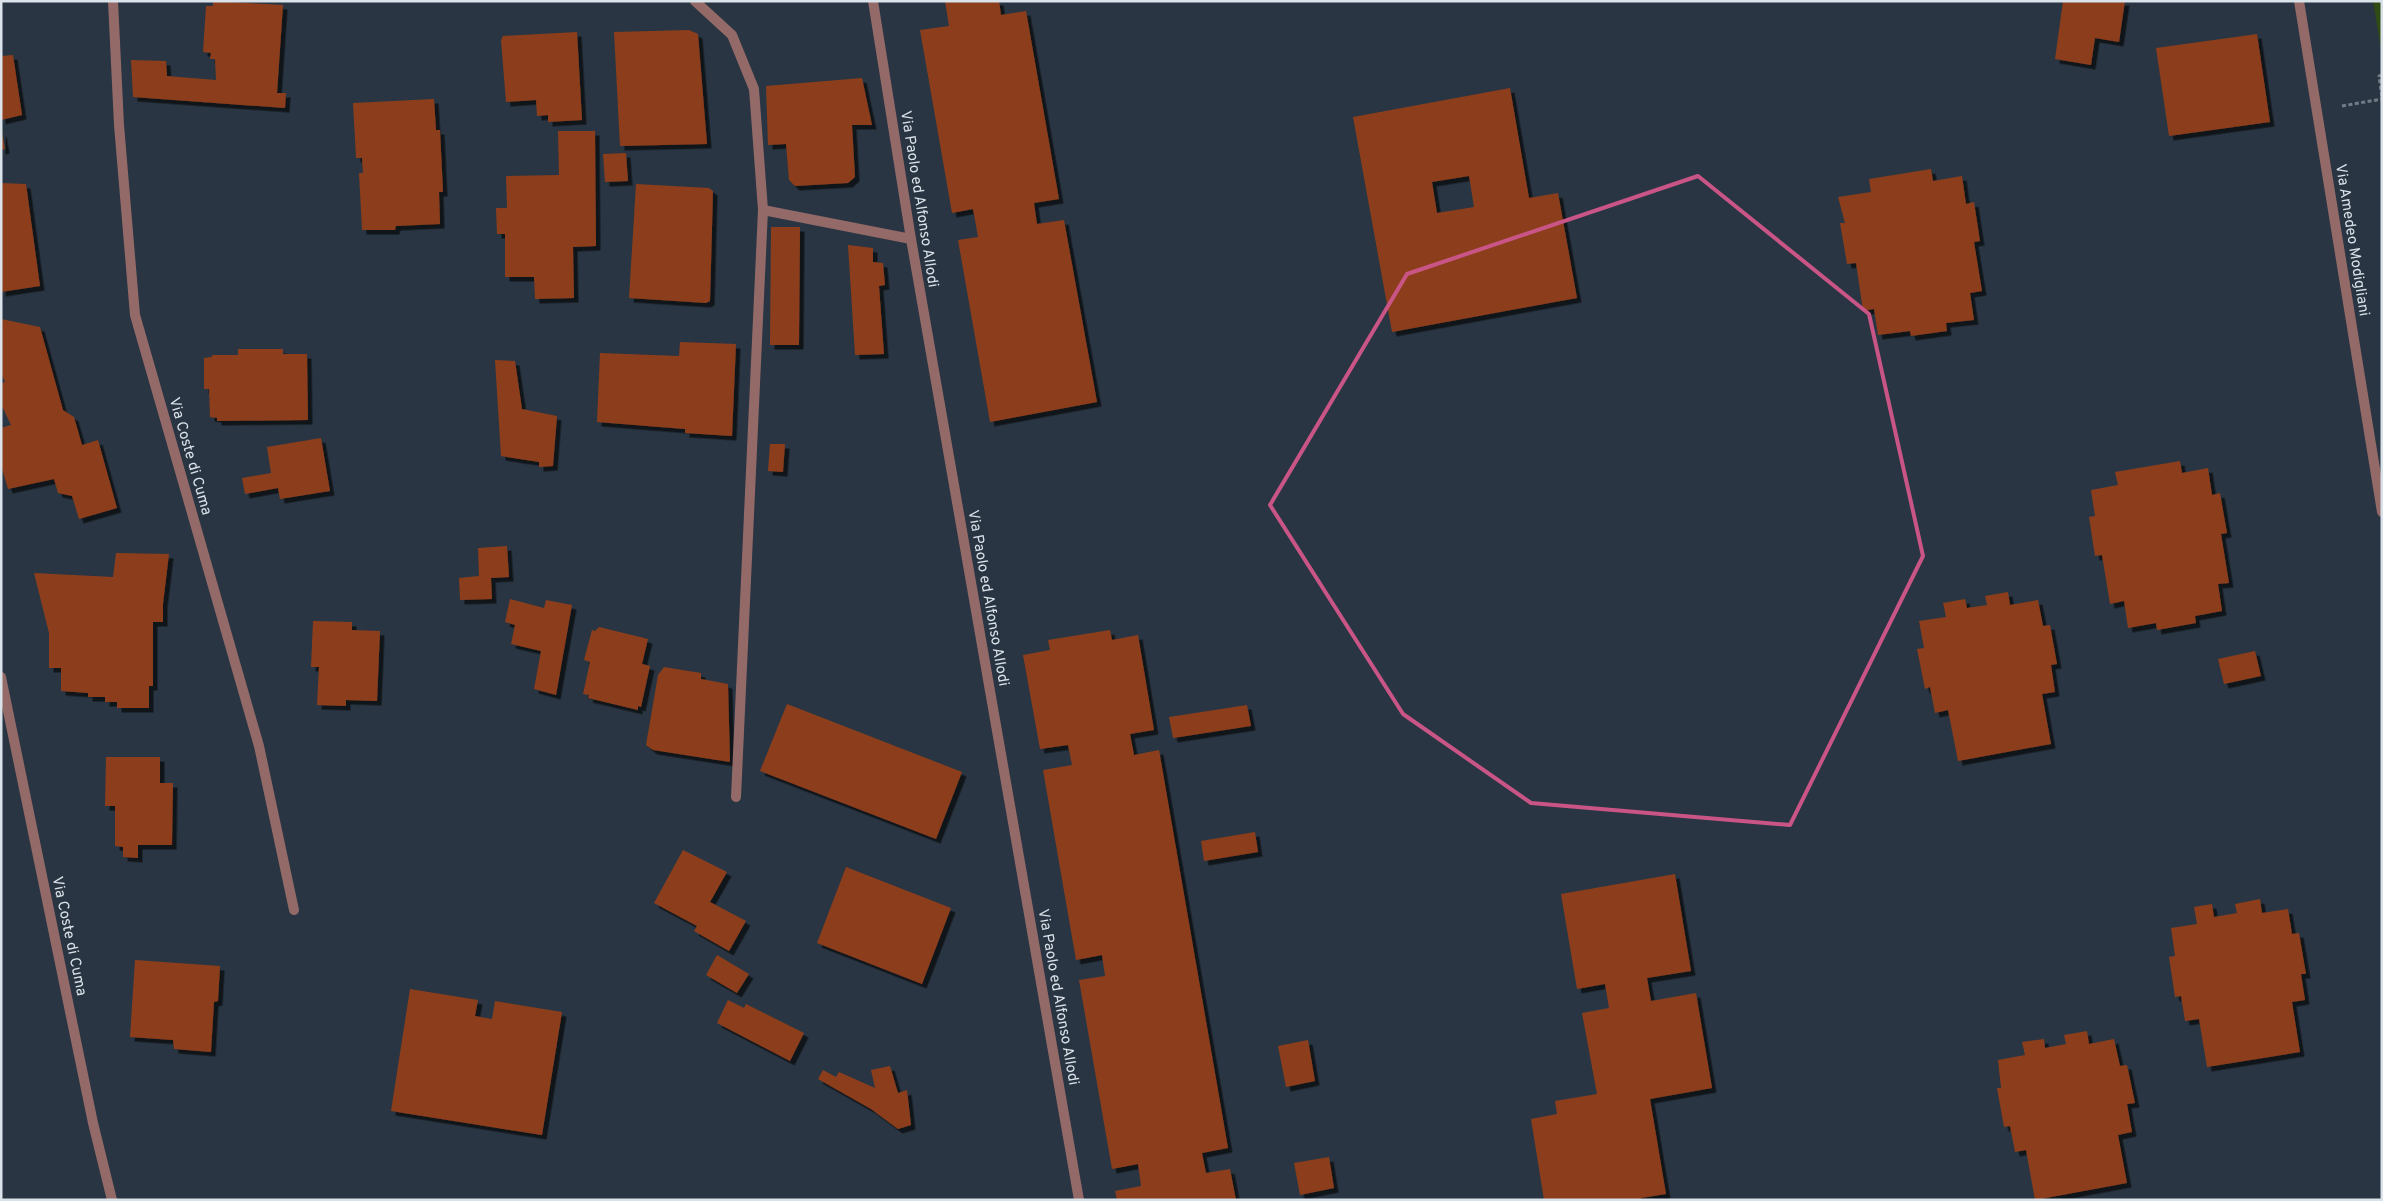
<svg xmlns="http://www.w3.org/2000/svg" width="2383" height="1201" viewBox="0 0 2383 1201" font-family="Overpass,sans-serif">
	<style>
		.green { fill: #304a13 }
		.building { fill: #8c3e1b; fill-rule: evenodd; filter: url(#shadow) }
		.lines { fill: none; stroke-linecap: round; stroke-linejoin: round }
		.path { stroke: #727c87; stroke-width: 3; stroke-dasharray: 4 2.5; stroke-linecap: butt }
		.street { stroke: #936a68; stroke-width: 10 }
		.marked { fill: none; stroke: #c95586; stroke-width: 4; stroke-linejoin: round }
		.labels { text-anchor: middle; stroke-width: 4; stroke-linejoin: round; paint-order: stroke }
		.street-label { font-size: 15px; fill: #dae2ea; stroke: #293542 }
	</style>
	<defs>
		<filter id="shadow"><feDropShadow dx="4.5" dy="4.5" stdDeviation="0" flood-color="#0009"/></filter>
	</defs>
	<rect width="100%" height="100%" fill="#293542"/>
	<path class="green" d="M2373,1h9v54z"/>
	<g class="building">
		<path d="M213,1l70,4 -6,88h9l-1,15 -152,-11 -2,-37 35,1 1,15 49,4 -1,-21h-5l1,-6 -8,-1 3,-46h7z"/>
		<path d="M945,1h54l2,14 25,-4 33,188 -25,4 3,21 27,-4 33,182 -107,20 -32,-182 20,-3 -5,-28 -21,4 -32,-183 29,-4z"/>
		<path d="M2063,1h62l-6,41 -24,-4 -4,27 -36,-6z"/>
		<path d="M689,30l9,4 9,110 -87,2 -6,-114z"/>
		<path d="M577,32l5,88 -34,2v-7l-11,1 -1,-16 -30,2 -5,-62 2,-4z"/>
		<path d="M2257,34l13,88 -101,14 -13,-88z"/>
		<path d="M13,55l9,60 -21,5v-64z"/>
		<path d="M862,78l10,47h-20l3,52 -7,6 -53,3 -6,-6 -3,-36 -18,1 -2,-59z"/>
		<path d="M1510,88l19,110 29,-5 19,105 -185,34 -39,-215zM1469,176l5,31 -37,6 -5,-31z"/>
		<path d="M434,99l2,31h4l3,62h-4l1,32 -44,2 -1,4h-33l-3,-57h4l-1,-15h-6l-3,-55z"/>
		<path d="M558,131h37l1,115 -23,1 1,51 -39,1 -1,-22h-29v-43h-8l-1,-26h11l-1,-32 53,-1z"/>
		<path d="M2,132l3,17 -4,1v-17z"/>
		<path d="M626,153l2,28 -23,1 -2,-28z"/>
		<path d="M1931,169l2,12 29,-5 4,28 8,-2 6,39 -6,1 8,49 -12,2 4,27 -28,3 1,8 -36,5 -1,-5 -32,4 -4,-26 -11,2 -7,-48 -9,1 -7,-41h5l-7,-26 33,-5 -2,-13z"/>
		<path d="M1,183l25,1 14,102 -39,6z"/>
		<path d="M636,184l73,4 4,3 -3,110 -4,2 -77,-5z"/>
		<path d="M771,227h29l-1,118h-29z"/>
		<path d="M848,245l25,3v14l10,1 2,22 -6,1 5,68 -29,1z"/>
		<path d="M1,319l39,8 23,83 11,7 8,28 16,-5 19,68 -38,11 -7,-23 -14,-3 -4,-14 -46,10 -7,-24v-37l10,-3 -10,-21v-21l4,-1 -4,-9z"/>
		<path d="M680,342l56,2 -4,92 -47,-3v-4l-88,-7 3,-69 79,3z"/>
		<path d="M238,349h45v5h24l1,66 -91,1v-3l-7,-1 -1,-28h-5v-31l8,-1v-2h26z"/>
		<path d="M495,360l20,1 7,48 35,7 -4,50 -14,1v-5l-38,-6z"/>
		<path d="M321,438l9,53 -50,8 -2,-11 -33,6 -3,-16 29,-5 -4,-26z"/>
		<path d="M770,444h15l-2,28 -15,-1z"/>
		<path d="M2180,461l2,12 26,-5 4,27 8,-2 7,40 -6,1 8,49 -11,1 4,27 -27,5 1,7 -39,7 -1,-7 -28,5 -4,-27 -14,3 -8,-49 -7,1 -6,-39 6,-1 -4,-26 27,-5 -3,-13z"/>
		<path d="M507,546l2,31 -18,1 1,21 -32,1 -1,-22 20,-2 -1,-28z"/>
		<path d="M116,553l53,1 -6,50v18h-10v64h-4v22h-32v-6h-12v-5h-17v-4l-27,-2v-23h-12v-35l-15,-60 79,4z"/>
		<path d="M2008,592l2,13 28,-5 5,26 7,-1 7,39 -6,1 4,27 -13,2 9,50 -93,17 -10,-51 -13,3 -5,-26 -5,2 -8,-40 7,-1 -5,-27 27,-4 -3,-14 22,-4 2,9 20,-3 -2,-9z"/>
		<path d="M510,599l34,9 2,-8 26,5 -16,90 -22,-6 7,-38 -30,-7 4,-19 -10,-3z"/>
		<path d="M313,621l39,1v8l28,1 -3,70 -31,-1v6l-29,-1 2,-38h-8z"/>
		<path d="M599,627l49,12 -6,25 8,2 -9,41 -3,-1v4l-50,-12 1,-3 -6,-1 7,-32 -6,-2 8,-30 3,1z"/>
		<path d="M1110,630l2,10 26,-5 16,95 -24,4 4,21 25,-5 69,398 -26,5 4,20 24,-4 6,31h-119l-2,-9 26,-5 -3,-22 -26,5 -33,-189 26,-4 -3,-21 -26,5 -33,-190 29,-5 -4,-20 -28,4 -17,-94 27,-5 -2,-10z"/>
		<path d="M2255,651l6,25 -37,8 -6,-25z"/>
		<path d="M664,667l37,6v6l27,5 2,78 -77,-12 -7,-5 12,-70z"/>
		<path d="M787,704l175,68 -26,67 -176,-68z"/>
		<path d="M1247,705l4,21 -78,12 -4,-21z"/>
		<path d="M106,757h54v26h13l-1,62h-34v13l-15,-1v-10l-8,-1v-40h-10z"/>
		<path d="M1255,832l3,20 -54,9 -3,-20z"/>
		<path d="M683,850l44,22 -17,30 36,19 -17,30 -35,-20 3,-5 -43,-23z"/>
		<path d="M846,867l105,41 -29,76 -105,-41z"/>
		<path d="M1675,874l16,97 -44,7 4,23 45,-8 16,95 -62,11 16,95 -25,4v2h-97l-13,-81 26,-5 -2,-13 42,-7 -15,-81 27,-5 -4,-24 -28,5 -16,-95z"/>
		<path d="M2260,899l2,14 26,-4 4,25 7,-1 7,41h-5l4,26 -13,2 8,50 -93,15 -8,-48 -14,2 -4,-25 -6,1 -6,-40 6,-1 -4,-28 26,-4 -3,-17 18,-3 2,13 23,-4 -2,-9z"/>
		<path d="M717,955l32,19 -12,19 -31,-18z"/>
		<path d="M135,960l85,6 -2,35 -4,1 -3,50 -37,-3 -1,-9 -43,-3z"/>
		<path d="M410,989l68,11 -3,16 17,3 3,-18 67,11 -20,123 -151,-24z"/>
		<path d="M728,1000l16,8 2,-4 58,29 -14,28 -73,-38z"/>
		<path d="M2087,1031l2,13 25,-5 6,27 7,-1 8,38 -8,1 5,28 -14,3 9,48 -92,17 -9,-50 -11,2 -5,-26 -6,1 -7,-39h4l-3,-28 27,-5 -3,-13 22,-3 1,9 21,-4 -2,-9z"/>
		<path d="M1308,1040l7,41 -29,6 -8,-41z"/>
		<path d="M890,1066l8,27 9,-3 4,35 -13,4 -27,-20 -53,-30 5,-9 13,7 3,-5 36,16 -4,-18z"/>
		<path d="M1329,1157l5,31 -34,7 -6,-32z"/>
	</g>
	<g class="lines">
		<g class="path">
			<path d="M2382,75l-3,1 3,21"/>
			<path d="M2342,106l40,-7"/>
		</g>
		<g class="street">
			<path d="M113,1l6,124 16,190 124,431 35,164"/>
			<path d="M695,1l37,34 22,54 9,121 -27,587"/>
			<path d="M873,1l38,238 168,961"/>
			<path d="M2299,1l83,511"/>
			<path d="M763,210l148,29"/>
			<path d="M1,677l92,446 19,77"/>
		</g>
	</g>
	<path class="marked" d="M1698,176l171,138 54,242 -133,269 -259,-22 -128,-89 -133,-209 137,-231z"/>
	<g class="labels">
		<g class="street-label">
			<text transform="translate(920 199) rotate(81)" y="5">Via Paolo ed Alfonso Allodi</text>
			<text transform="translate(2353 240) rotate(81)" y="5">Via Amedeo Modigliani</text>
			<text transform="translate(191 456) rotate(74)" y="5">Via Coste di Cuma</text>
			<text transform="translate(989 598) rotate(80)" y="5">Via Paolo ed Alfonso Allodi</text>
			<text transform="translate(70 936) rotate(78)" y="5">Via Coste di Cuma</text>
			<text transform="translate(1059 997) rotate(80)" y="5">Via Paolo ed Alfonso Allodi</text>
		</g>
	</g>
	<rect width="2383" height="1201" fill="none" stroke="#dae2ea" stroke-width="5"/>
</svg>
